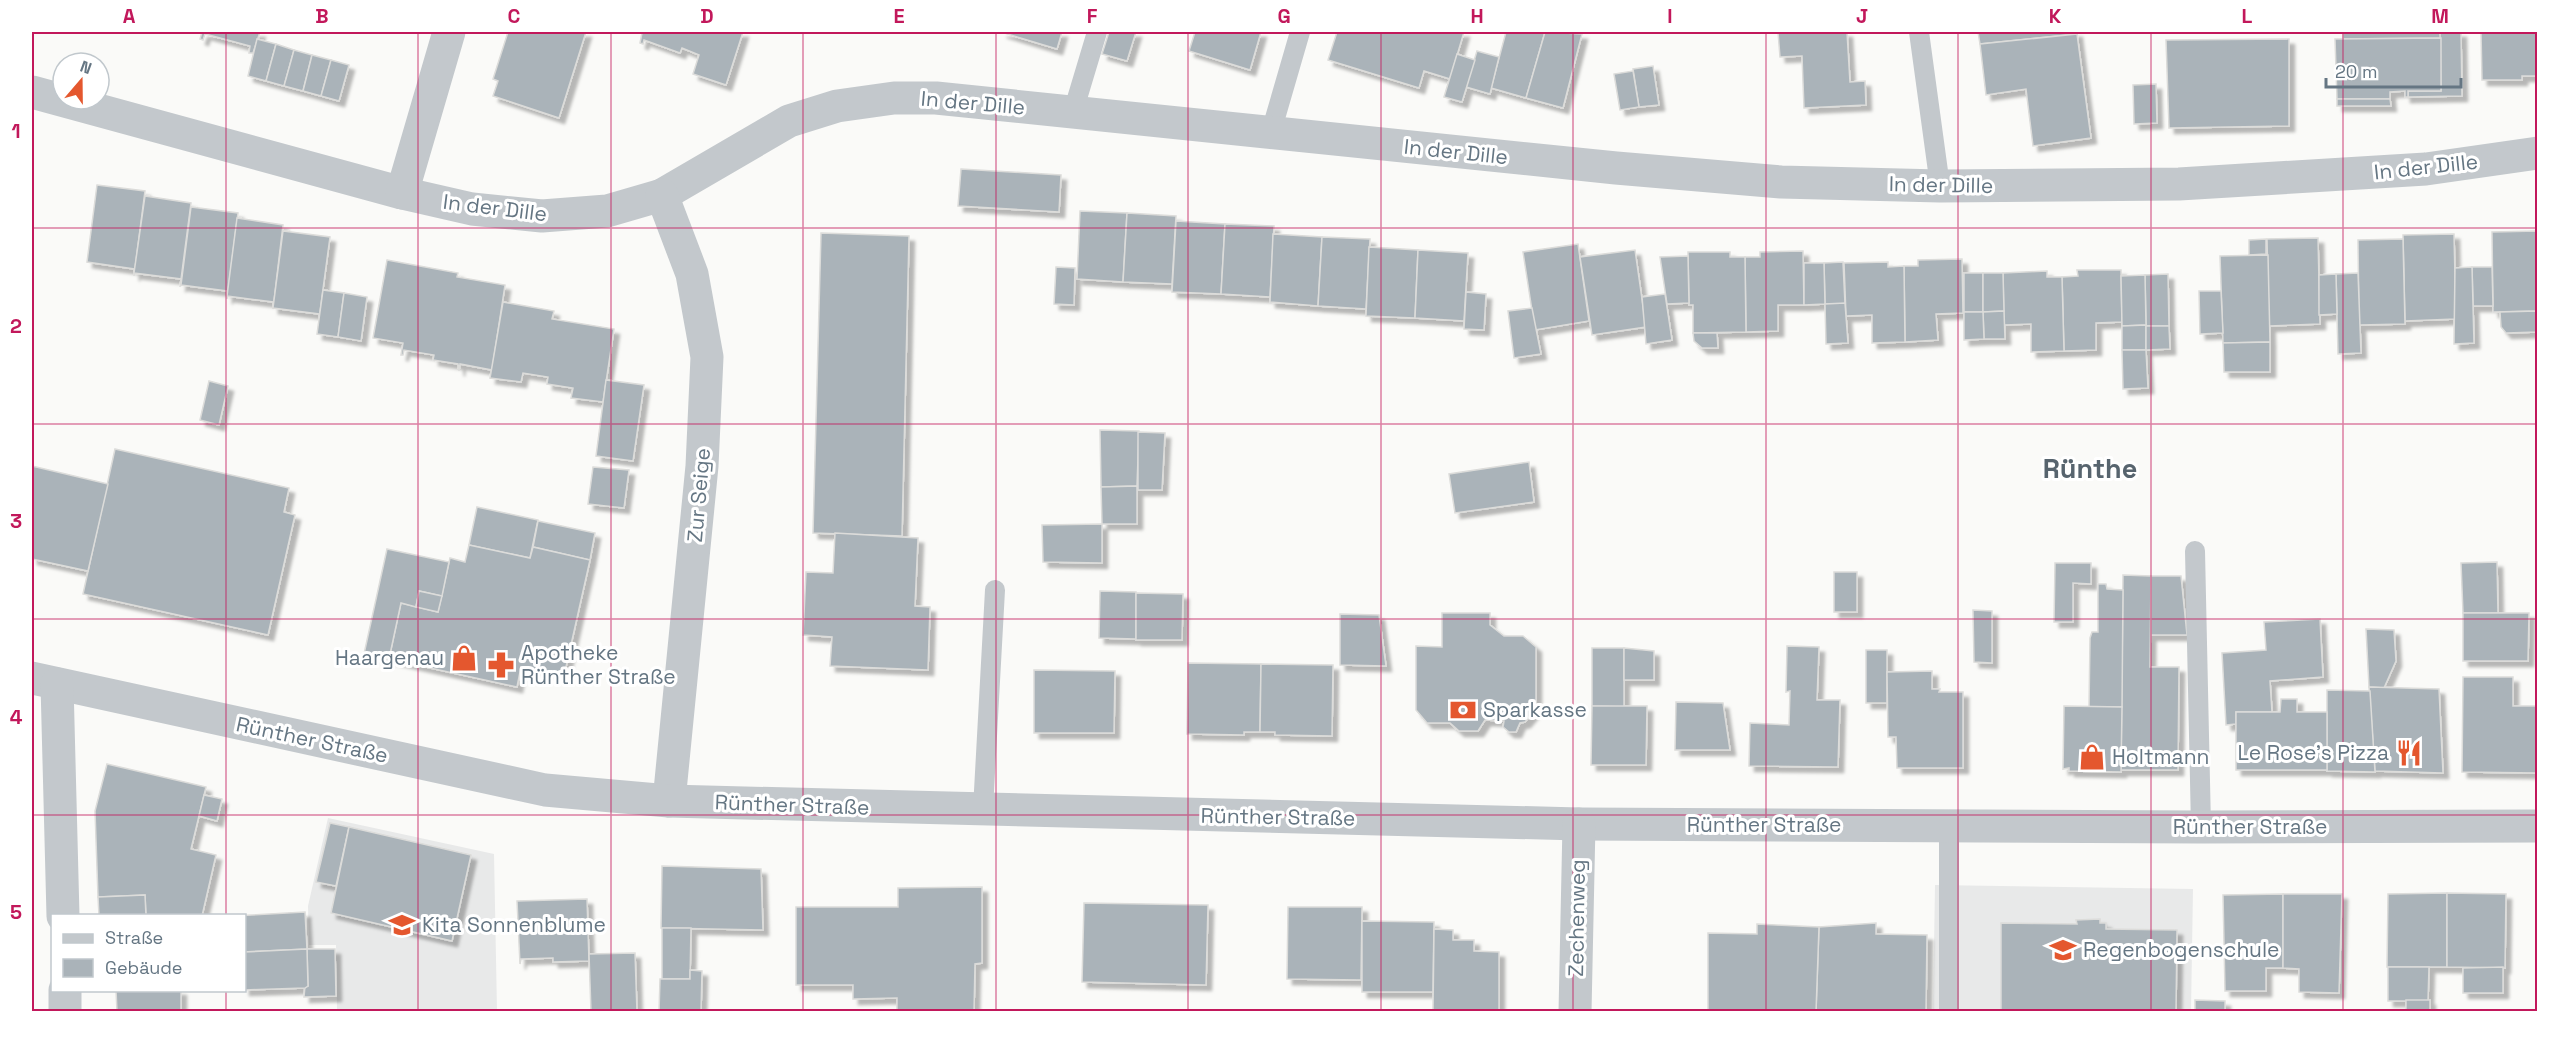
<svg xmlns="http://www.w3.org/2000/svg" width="2569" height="1043" viewBox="0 0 2569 1043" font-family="'Space Grotesk',sans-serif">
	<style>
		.built { fill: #e8e9e9 }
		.building { fill: #aab3b9; stroke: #dcdcda; stroke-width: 1.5; filter: url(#shadow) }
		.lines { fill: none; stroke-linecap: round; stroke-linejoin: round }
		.lane { stroke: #c3c8cc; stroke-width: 20 }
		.street { stroke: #c3c8cc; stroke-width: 33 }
		.grid { fill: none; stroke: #c2185b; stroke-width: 1.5; stroke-opacity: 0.55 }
		.labels { text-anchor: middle; stroke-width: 6; stroke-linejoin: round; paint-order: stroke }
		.street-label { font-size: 21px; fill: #657683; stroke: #fff }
		.poi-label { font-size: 21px; fill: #657683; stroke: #fff; text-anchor: start }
		.district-label { font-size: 27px; font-weight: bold; fill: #57646e; stroke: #fff }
		.neatline { fill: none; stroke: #c2185b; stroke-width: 2 }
		.grid-label { font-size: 20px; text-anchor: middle; font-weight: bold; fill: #c2185b }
	</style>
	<defs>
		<filter id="shadow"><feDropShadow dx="5.5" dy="5.5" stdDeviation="1.5" flood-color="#0004"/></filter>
	</defs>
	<rect width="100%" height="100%" fill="#fafaf8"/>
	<g class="built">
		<path d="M328,818l166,36 3,157h-160l-1,-66h-27l-1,-39z"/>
		<path d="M1935,885l258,4 -2,122 -258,1z"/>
	</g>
	<g class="building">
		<path d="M202,32h58l-7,21h-4l1,-7 -45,-12 -2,6 -3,-1z"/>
		<path d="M508,32h78l-27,86 -66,-22 5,-15 -5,-2z"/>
		<path d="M638,32h105l-17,53 -33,-11 6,-19 -17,-7 -2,5 -36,-13 -1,4 -3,-1 2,-10z"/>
		<path d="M1001,32h61l-5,17z"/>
		<path d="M1109,32h27l-9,29 -25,-7z"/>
		<path d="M1195,32h66l-11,38 -61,-19z"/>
		<path d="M1337,32h127l-14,47 -26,-8 -5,17 -91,-28z"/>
		<path d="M1506,32h39l-19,66 -35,-10z"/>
		<path d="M1545,32l37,2 -19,74 -37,-10z"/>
		<path d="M1778,32h69l3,50 15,-1 1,24 -62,3 -2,-52 -22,1z"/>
		<path d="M1978,32h99v2l-97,10z"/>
		<path d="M2343,32h97l1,6 -98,1z"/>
		<path d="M2440,32h21l1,64 -54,1v-6h33z"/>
		<path d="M2481,32h57v44h-16v4h-40z"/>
		<path d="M2077,34l14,104 -58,8 -7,-57 -40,6 -6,-51z"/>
		<path d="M2441,38v53h-33v6h-3v-6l-15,1v7h-53l-2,-60z"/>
		<path d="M257,39l19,5 -10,37 -18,-5z"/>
		<path d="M2289,39v87l-120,2 -3,-88z"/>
		<path d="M276,44l18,6 -10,36 -18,-5z"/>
		<path d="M294,50l18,5 -9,36 -19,-5z"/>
		<path d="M1477,51l22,6 -9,37 -24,-7z"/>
		<path d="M1457,54l18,6 -13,42 -18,-5z"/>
		<path d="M312,55l19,5 -10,36 -18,-5z"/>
		<path d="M331,60l18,5 -10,36 -18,-5z"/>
		<path d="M1653,66l6,39 -20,2 -6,-38z"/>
		<path d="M1633,71l6,36 -19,3 -6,-36z"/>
		<path d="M2156,84l1,39 -23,1 -1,-39z"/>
		<path d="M2337,99h53l1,7h-54z"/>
		<path d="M961,169l100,6 -2,37 -101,-6z"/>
		<path d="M97,185l48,6 -11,85v-7l-47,-7z"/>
		<path d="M145,196l46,7 -11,84 1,-8 -47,-6z"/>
		<path d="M191,207l47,6 -11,86v-8l-46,-6z"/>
		<path d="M1080,211l47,2 -4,69 -46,-3z"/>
		<path d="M1127,213l49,3 -4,68 -49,-2z"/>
		<path d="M237,218l46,7 -10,84v-7l-46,-6z"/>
		<path d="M1176,221l49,3 -4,70 -49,-2z"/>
		<path d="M1225,224l49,2 -4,71 -49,-3z"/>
		<path d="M283,231l47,6 -11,82v-5l-46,-6z"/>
		<path d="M2538,231v80l-45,1 -1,-80z"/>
		<path d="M821,233l88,3 -7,300 -89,-3z"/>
		<path d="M1273,234l49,3 -4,69 -48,-4z"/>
		<path d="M2454,234l2,85 -51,2 -2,-86z"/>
		<path d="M1322,237l48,2 -4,70 -48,-3z"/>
		<path d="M2318,238l2,86 -51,2 -2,-87z"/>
		<path d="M2266,239v15l-17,1v-15z"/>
		<path d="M2403,239l2,85 -46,1 -1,-85z"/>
		<path d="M1578,244l11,77 -54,9 -12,-78z"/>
		<path d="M1369,247l49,3 -3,68 -49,-2z"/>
		<path d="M1418,250l50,3 -4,68 -49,-3z"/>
		<path d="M1635,250l11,77 -54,8 -12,-78z"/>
		<path d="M1803,251l1,54h-26v26l-32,1 -1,-75h15v-5z"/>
		<path d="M1688,252h42v5h15l1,75 -53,1v-28h-4z"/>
		<path d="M2268,255l2,87 -47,1 -3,-87z"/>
		<path d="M1688,256l1,47 -22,1 -7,-47z"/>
		<path d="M1962,259l1,54 -27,1 2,26 -33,2 -1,-76h14v-6z"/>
		<path d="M387,260l71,13 -1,4 48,8 -13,85 -32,-6 -1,7 -1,-7 -25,-4 1,-5 -30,-5 -1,5h-2l2,-12 -30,-5z"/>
		<path d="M1843,262l2,42h-20l-1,-41z"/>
		<path d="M1888,262v5l16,-1 1,76 -33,1v-28l-26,1 -2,-53z"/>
		<path d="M1804,263h20l1,41 -21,1z"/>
		<path d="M1056,267l19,1 -1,37 -20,-1z"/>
		<path d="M2472,267h20l1,39h-20z"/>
		<path d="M2472,267l2,76 -20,1 1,-76z"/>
		<path d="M2077,270h44l1,52 -26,1v27l-32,1 -2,-74 16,-1z"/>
		<path d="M2047,271v6h15l2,74 -33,1v-28l-27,1 -1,-52z"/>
		<rect x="1964" y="273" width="19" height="39"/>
		<path d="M1983,273h20l1,38 -21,1z"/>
		<path d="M2358,273l3,80 -23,1 -2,-80z"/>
		<path d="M2168,274l1,52h-23l-1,-51z"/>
		<path d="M2336,274l1,40 -18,1v-40z"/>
		<path d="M2145,275l1,50 -24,1 -1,-50z"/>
		<path d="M323,290l21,3 -6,44 -21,-3z"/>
		<path d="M2199,291h22l2,42 -23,1z"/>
		<path d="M1466,292l20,2 -2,36 -20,-1z"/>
		<path d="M344,293l23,4 -6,44 -23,-4z"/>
		<path d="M1665,294l7,46 -26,4 -4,-47z"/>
		<path d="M503,302l51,9 -2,8 62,10 -11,73 -32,-4 2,-10 -26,-4 1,-7 -25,-4 -2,9 -31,-4z"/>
		<path d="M1845,303l3,40 -22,1 -1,-40z"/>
		<path d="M1532,308l9,46 -27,4 -6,-47z"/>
		<path d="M2004,311l1,28h-21l-1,-27z"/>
		<path d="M2538,311v21l-32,1 -5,-6 -1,-15z"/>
		<path d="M1964,312h19l1,27 -20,1z"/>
		<path d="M2146,325v25h-24v-24z"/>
		<path d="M2146,326h23l1,23 -24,1z"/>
		<path d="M1693,333h24l1,15h-16l-8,-7z"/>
		<path d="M2270,342v30h-46l-1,-29z"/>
		<path d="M2122,350h24l2,38 -25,1z"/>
		<path d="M606,380l38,5 -11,76 -37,-5z"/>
		<path d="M209,381l19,5 -9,39 -19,-5z"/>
		<path d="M1100,430l39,1 -2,55 -36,1z"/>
		<path d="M1138,432l27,1 -3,57h-24z"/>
		<path d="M115,449l174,39 -5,24 11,3 -27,120 -185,-41z"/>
		<path d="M1529,462l5,40 -79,11 -6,-39z"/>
		<path d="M32,466l76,18 -20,87 -56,-12z"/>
		<path d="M593,467l36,3 -5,38 -36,-4z"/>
		<path d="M1137,486v38h-35l-1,-37z"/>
		<path d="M477,507l61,13 -8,38 -61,-13z"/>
		<path d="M538,521l57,12 -5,27 -57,-13z"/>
		<path d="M1102,524v39l-59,-1 -1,-37z"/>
		<path d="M835,533l83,5 -3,68 15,1 -2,63 -98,-4 2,-29 -29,-2 3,-63 27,1z"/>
		<path d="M469,545l61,13 3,-11 57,13 -26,116 -43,-9 -4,20 -128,-28 12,-56 37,9 12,-54 15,4z"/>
		<path d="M387,549l62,13 -7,34 -23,-5 -3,16 -15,-4 -12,56 -25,-5z"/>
		<path d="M2497,562l1,51h-35l-2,-50z"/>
		<path d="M2055,563h36v21l-18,-1v39h-19z"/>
		<rect x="1834" y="572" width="23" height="40"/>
		<path d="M2123,575l28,1 -1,91h29l-1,103h-57z"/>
		<path d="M2151,576h30l6,59h-36z"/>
		<path d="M2098,584h8l1,5 16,1 -1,117h-33l1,-69 2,-6h6z"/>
		<path d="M419,591l23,5 -4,16 -22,-5z"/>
		<path d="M1100,591l36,1v47l-37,-1z"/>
		<path d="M1136,593l47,1 -1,46h-46z"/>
		<path d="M1973,610l19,1v52l-18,-1z"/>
		<path d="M1442,613h48v12l14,11h19l13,11v62l-11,13 -5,1 -4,9h-7l-6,-5 1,-6 -19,-1 -7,11h-19l-9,-8h-23l-11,-13v-64l26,1z"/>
		<path d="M2463,613h66l-1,48h-65z"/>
		<path d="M1340,614l39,1 7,51 -46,-1z"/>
		<path d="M2320,619l3,58 -53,4 2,31h-36v12l-10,1 -4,-72 44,-3 -2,-28z"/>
		<path d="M2366,629l28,1 2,31 -12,27 -15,-1z"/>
		<path d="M1787,646l32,1 -2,53h23l-2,67 -89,-1 1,-43 39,2 1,-34 -4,1z"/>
		<path d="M1592,648h32v59l-32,-1z"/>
		<path d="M1624,648l30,3v29h-30z"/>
		<rect x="1866" y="650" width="21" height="53"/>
		<path d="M1188,663l73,1 -1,68h-16v3l-57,-1z"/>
		<path d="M1261,664l72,1 -1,71 -57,-1v-3h-15z"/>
		<path d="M1034,670l81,1 -1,62h-80z"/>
		<path d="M1932,671v18h8l-1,3h24v76h-66l-1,-31h-8l-1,-65z"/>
		<path d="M2463,677h50v29h25v67l-76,-1z"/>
		<path d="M2369,687l70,2 4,84 -68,-2z"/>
		<path d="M2327,690l43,1 5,81 -48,-1z"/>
		<path d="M2281,699h16v13h30v58h-91v-58h44z"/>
		<path d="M1676,702l47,1 7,47h-55z"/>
		<path d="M1592,706h55l-1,59h-55z"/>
		<path d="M2064,706l58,1 -1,65 -52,-1v-3l-6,1z"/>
		<path d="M107,764l99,23 -15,62 25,6 -14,61h-56l-1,-21 -47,2 -3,-86z"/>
		<path d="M204,795l18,4 -5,22 -18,-5z"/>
		<path d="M330,823l19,4 -13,59 -20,-4z"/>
		<path d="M349,827l122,28 -19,86 -121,-28z"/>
		<path d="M662,866l99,3 2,61 -102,-2z"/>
		<path d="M982,887v76l-7,1 -1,48h-77v-14l-44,1v-14h-57v-78h102v-19z"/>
		<path d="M2447,893v74h-60l1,-73z"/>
		<path d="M2447,893l59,1 -1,74 -58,-1z"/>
		<path d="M2283,894v74h-17v23h-41l-2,-96z"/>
		<path d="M2283,894h59l-3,99 -40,-1v-23l-16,-1z"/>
		<path d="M145,895l1,21h-47l-1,-19z"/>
		<path d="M587,899l2,62 -36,1v-4l-32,1 -1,5 -3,-63z"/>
		<path d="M1084,903l124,2 -2,80 -124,-3z"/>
		<path d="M1288,907h74l-1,73 -74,-1z"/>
		<path d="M305,912l2,37 -43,2 -20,1v-36h-12z"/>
		<path d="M2100,919v4h6v6l71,1 -1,82h-175v-89l76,1 -1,-4z"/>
		<path d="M1362,921l72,1 -1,70h-71z"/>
		<path d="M1876,923v11l51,1 -1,75 -110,2 3,-85z"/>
		<path d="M1757,924l62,3 -3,85 -108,-2v-77l49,1z"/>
		<path d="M662,928h29l-1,51h-28z"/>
		<path d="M1434,929l19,1v10h21v11l25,1v60h-66z"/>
		<path d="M307,949h28l1,47 -32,1 1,-11h3z"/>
		<path d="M307,949l1,37 -3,2 -61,2v-38z"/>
		<path d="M635,953l2,59h-46l-2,-58z"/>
		<path d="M2388,967h41l-1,34h-40z"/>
		<path d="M2503,967v26h-40v-25z"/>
		<path d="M690,970l12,1 -1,41h-42l1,-33h30z"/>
		<path d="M116,990h65v22h-64z"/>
		<path d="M2195,1000l30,1v11h-30z"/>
		<rect x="2406" y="1000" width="24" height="12"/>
	</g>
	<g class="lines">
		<g class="lane">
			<path d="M1919,32l21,154"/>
			<path d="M1073,112l24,-80"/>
			<path d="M1271,132l29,-100"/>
			<path d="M2195,551l6,276"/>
			<path d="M983,809l12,-219"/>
			<path d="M1949,825v187"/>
		</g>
		<g class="street">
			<path d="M32,92l370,101 70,16 70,7 65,-5 55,-16 127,-74 48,-15 57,-8h42l680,70 165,14 159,4 239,-2 247,-15 112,-16"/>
			<path d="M402,193l47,-161"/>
			<path d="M662,195l30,79 15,83 -5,109 -33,335"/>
			<path d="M32,678l513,112 124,11 910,23 622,3 337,-1"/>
			<path d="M57,684l6,232"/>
			<path d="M65,990v22"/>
			<path d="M1575,1012l4,-188"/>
		</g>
	</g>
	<path class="grid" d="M226,32v884M418,32v980M611,32v980M803,32v980M996,32v980M1188,32v980M1381,32v980M1573,32v980M1766,32v980M1958,32v980M2151,32v980M2343,32v980M32,228h2506M32,424h2506M32,619h2506M32,815h2506M226,990v22"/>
	<defs>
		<g id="shop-bare" transform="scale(2.07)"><path d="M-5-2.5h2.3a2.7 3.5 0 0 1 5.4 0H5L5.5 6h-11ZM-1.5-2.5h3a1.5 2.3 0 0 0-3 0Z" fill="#e4572e" stroke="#fff" stroke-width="2.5" paint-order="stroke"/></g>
		<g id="pharmacy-bare" transform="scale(2.07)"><path d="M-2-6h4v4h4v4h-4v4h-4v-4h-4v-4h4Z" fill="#e4572e" stroke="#fff" stroke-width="2.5" paint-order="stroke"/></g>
		<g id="bank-bare" transform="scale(2.07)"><path d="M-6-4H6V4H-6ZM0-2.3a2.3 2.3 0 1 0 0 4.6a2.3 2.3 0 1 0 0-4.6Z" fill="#e4572e" stroke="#fff" stroke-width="2.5" paint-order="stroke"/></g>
		<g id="restaurant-bare" transform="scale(2.07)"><path d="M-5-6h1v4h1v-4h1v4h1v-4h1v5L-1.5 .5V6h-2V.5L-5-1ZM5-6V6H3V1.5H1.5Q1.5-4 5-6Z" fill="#e4572e" stroke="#fff" stroke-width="2.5" paint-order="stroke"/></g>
		<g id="school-bare" transform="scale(2.07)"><path d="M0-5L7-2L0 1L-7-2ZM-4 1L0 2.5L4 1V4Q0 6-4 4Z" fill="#e4572e" stroke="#fff" stroke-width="2.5" paint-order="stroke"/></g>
	</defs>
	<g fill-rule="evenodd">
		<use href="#shop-bare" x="464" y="658"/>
		<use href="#pharmacy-bare" x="501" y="665"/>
		<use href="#bank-bare" x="1463" y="710"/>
		<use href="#restaurant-bare" x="2409" y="753"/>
		<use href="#shop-bare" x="2092" y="757"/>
		<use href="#school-bare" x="402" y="925"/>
		<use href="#school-bare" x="2063" y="950"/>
	</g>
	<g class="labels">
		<g class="street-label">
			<text transform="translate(973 103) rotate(5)" y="7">In der Dille</text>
			<text transform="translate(1456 152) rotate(6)" y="7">In der Dille</text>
			<text transform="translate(2426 167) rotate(-6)" y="7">In der Dille</text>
			<text transform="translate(1941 185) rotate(1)" y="7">In der Dille</text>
			<text transform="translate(495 208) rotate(7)" y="7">In der Dille</text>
			<text transform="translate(699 495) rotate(-85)" y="7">Zur Seige</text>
			<text transform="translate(312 740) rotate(12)" y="7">Rünther Straße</text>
			<text transform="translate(792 805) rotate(2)" y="7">Rünther Straße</text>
			<text transform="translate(1278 817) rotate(1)" y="7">Rünther Straße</text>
			<text x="1764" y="832">Rünther Straße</text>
			<text x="2250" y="834">Rünther Straße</text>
			<text transform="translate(1577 918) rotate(-89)" y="7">Zechenweg</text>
		</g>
		<g class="poi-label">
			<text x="521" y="660">Apotheke<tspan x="521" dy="24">Rünther Straße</tspan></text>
			<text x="444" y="665" text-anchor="end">Haargenau</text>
			<text x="1483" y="717">Sparkasse</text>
			<text x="2389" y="760" text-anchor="end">Le Rose's Pizza</text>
			<text x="2112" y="764">Holtmann</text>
			<text x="422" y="932">Kita Sonnenblume</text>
			<text x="2083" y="957">Regenbogenschule</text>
		</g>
		<g class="district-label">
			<text x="2090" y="478">Rünthe</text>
		</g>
	</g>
	<rect width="2569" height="1043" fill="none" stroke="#ffffff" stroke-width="66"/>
	<rect x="51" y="914" width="195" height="78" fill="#ffffff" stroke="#c1c8cd" stroke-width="1.5"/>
	<rect x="63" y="934" width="30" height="9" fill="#c3c8cc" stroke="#c1c8cd" stroke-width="1.5"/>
	<text x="105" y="944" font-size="18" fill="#657683">Straße</text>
	<rect x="63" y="959" width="30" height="18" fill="#aab3b9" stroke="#c1c8cd" stroke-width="1.5"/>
	<text x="105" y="974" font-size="18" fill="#657683">Gebäude</text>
	<g transform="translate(81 81) rotate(20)"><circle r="28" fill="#ffffff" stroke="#c1c8cd" stroke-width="1.5"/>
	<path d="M0-4.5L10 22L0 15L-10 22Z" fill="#e4572e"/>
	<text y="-9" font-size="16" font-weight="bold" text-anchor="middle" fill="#657683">N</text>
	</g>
	<path d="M2326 78v9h135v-9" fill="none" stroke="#657683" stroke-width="3"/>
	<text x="2335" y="78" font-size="18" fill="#657683" stroke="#ffffff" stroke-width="4.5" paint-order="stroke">20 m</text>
	<rect x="33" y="33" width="2503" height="977" class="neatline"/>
	<g class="grid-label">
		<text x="129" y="23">A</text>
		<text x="322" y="23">B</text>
		<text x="514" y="23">C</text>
		<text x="707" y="23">D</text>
		<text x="899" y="23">E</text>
		<text x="1092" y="23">F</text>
		<text x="1284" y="23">G</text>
		<text x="1477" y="23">H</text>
		<text x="1670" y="23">I</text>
		<text x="1862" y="23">J</text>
		<text x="2055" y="23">K</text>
		<text x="2247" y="23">L</text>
		<text x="2440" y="23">M</text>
		<text x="16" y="138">1</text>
		<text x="16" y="333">2</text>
		<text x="16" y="528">3</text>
		<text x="16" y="724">4</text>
		<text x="16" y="919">5</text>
	</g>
</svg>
